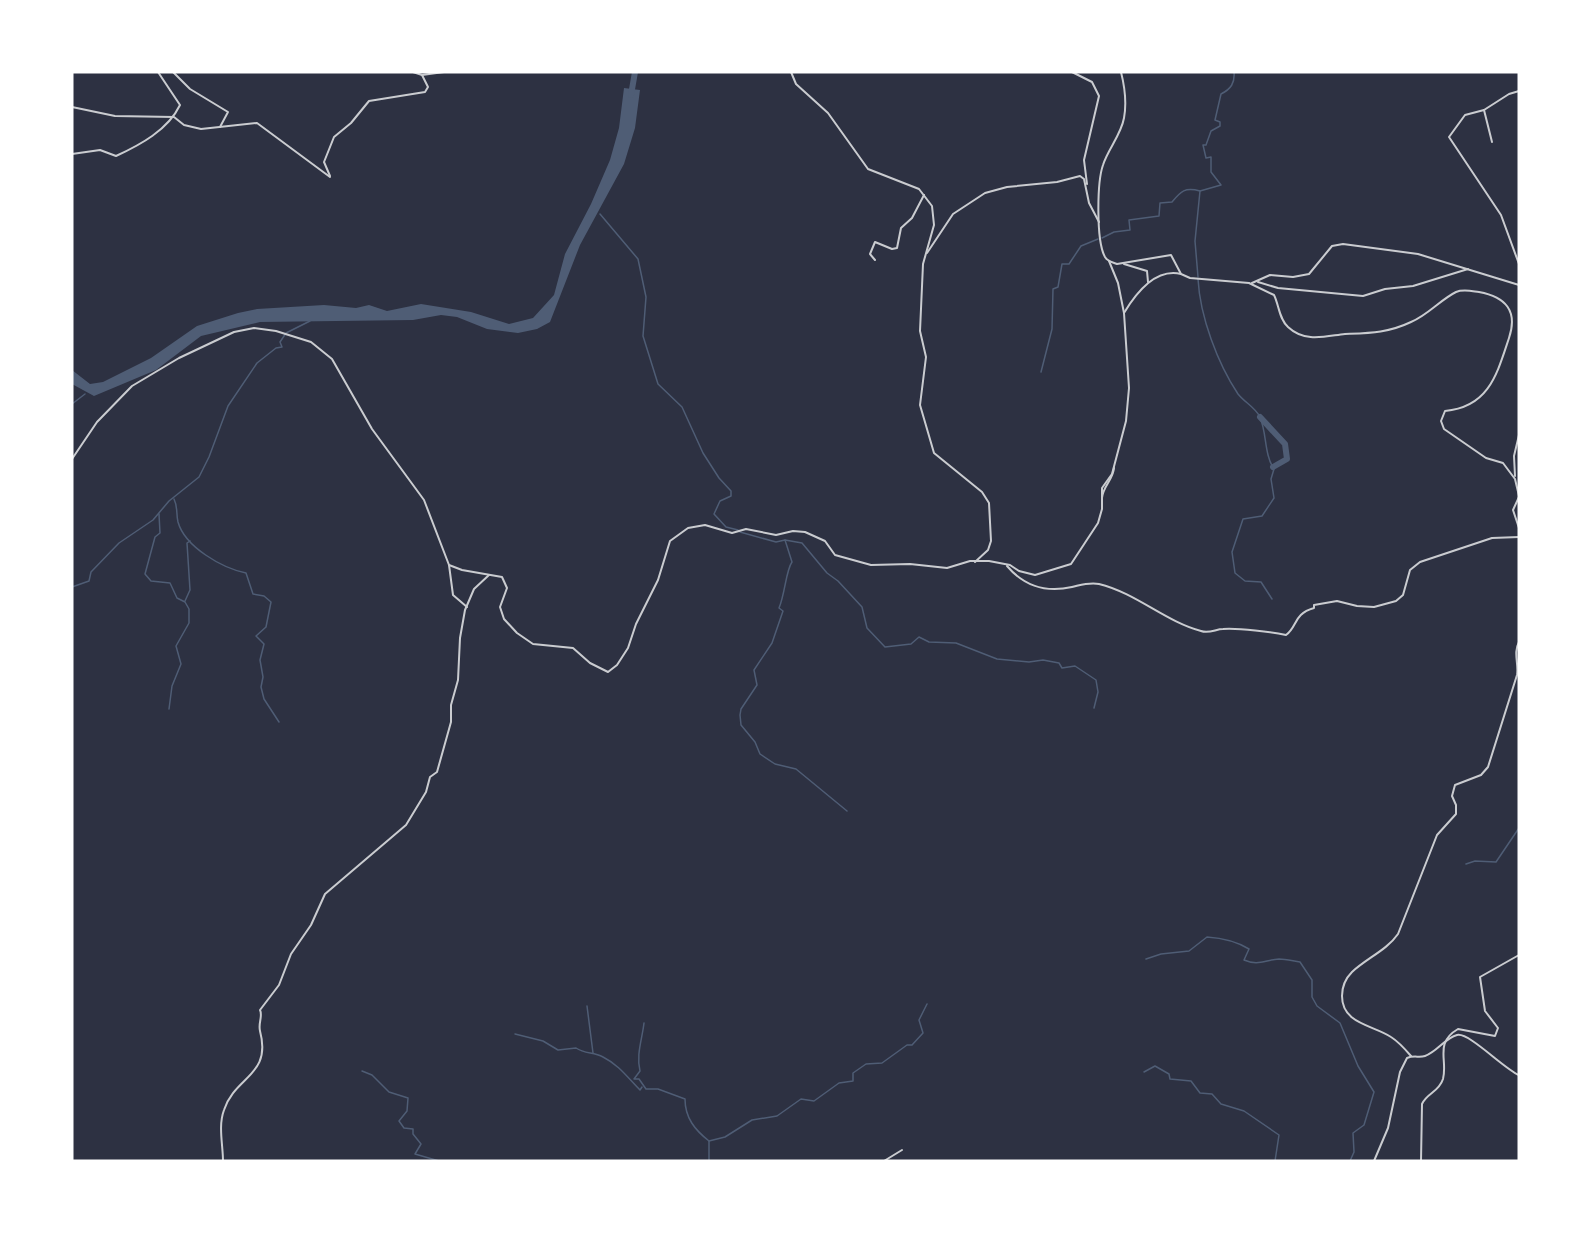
<svg xmlns="http://www.w3.org/2000/svg" width="1591" height="1233" viewBox="0 0 1591 1233" font-family="'Titillium Web',sans-serif">
	<style>
		.water { fill: #4f5d75 }
		.lines { fill: none; stroke-linecap: round; stroke-linejoin: round }
		.stream { stroke: #4f5d75; stroke-width: 1.5 }
		.river { stroke: #4f5d75; stroke-width: 6 }
		.minor { stroke: #caccd0; stroke-width: 2 }
		.tertiary { stroke: #caccd0; stroke-width: 2 }
	</style>
	<rect width="100%" height="100%" fill="#2d3142"/>
	<path class="water" d="M624,88l16,2 -5,38 -11,36 -44,81 -30,77 -13,7 -19,4 -31,-4 -30,-12 -16,-2 -28,5 -153,2 -59,14 -45,34 -62,26 -22,-12v-14l18,14 13,-2 48,-24 46,-32 41,-13 19,-4 67,-4 32,3 13,-3 18,6 34,-7 50,8 38,12 24,-6 21,-23 11,-41 26,-50 19,-44 9,-32z"/>
	<g class="lines">
		<g class="stream">
			<path d="M600,214l38,45 8,38 -3,39 15,48 24,23 21,46 16,25 12,13v5l-11,5 -6,13 12,13 12,3"/>
			<path d="M1102,238l12,-6 16,-2 -1,-10 30,-4 1,-13 12,-1c9,-11 13,-15 28,-11"/>
			<path d="M1198,277l-3,-36 5,-50 21,-6 -10,-13v-15l-5,1 -3,-13h3l5,-14 9,-5v-4l-5,-2 6,-26c10,-5 14,-11 13,-22"/>
			<path d="M1198,279c2,38 20,85 40,115 6,8 17,13 22,23 7,17 4,37 14,52l-3,10 3,19 -12,18 -19,3 -11,33 3,21 10,8 16,1 11,17"/>
			<path d="M1041,372l11,-43 1,-40 5,-2 4,-23h7l12,-18 17,-7"/>
			<path d="M72,404l13,-10"/>
			<path d="M174,499c4,8 2,15 4,23 7,25 44,46 68,51l7,21 11,2 7,6 -5,25 -10,9 8,8 -4,16 3,17 -2,10 3,12 15,23"/>
			<path d="M159,514l1,19 -5,4 -10,37 6,7 19,2 7,15 8,4 4,7v14l-13,23 5,18 -9,22 -3,23"/>
			<path d="M740,532l36,10 9,-2 7,22c-6,8 -7,32 -13,46l4,3 -11,32 -18,27 3,15 -16,24 -1,6 1,10 14,17 5,12 15,10 21,5 51,42"/>
			<path d="M785,540l17,3 25,30 11,8 24,26 5,21 18,19 26,-3 8,-7 10,5 27,1 41,16 32,3 14,-2 16,3 3,5 13,-2 21,14 2,12 -4,16"/>
			<path d="M72,587l17,-6 2,-9 28,-29 34,-23 16,-19 30,-24 10,-20 19,-51 29,-43 19,-15 6,-1 -2,-5 6,-9 24,-12"/>
			<path d="M185,601l5,-11 -3,-47 3,-2"/>
			<path d="M1466,864l9,-3 21,1 23,-34"/>
			<path d="M1146,959l15,-5 28,-3 18,-14c15,1 29,4 42,12l-5,11c14,6 21,0 35,-1 7,0 14,2 21,3l12,18v17l5,9 23,17 18,43 16,26 -10,33 -11,8 1,19 -4,9"/>
			<path d="M587,1006l6,47"/>
			<path d="M644,1023c-2,17 -8,32 -4,48l-6,8h5l7,10h12l27,10c0,19 10,31 24,42v20"/>
			<path d="M515,1034l28,7 15,9 18,-2c9,6 17,4 27,9 16,8 25,21 37,33l2,-3"/>
			<path d="M362,1071l10,4 17,17 19,6 -1,13 -8,10 5,7 9,1v5l8,10 -6,10 24,7"/>
			<path d="M1144,1072l11,-6 14,8 1,5 21,2 9,12 12,1 9,10 23,7 35,24 -4,26"/>
			<path d="M709,1141l16,-4 27,-17 25,-4 24,-17 13,2 25,-18 14,-2v-8l13,-9 16,-1 25,-18h5l11,-12 -4,-13 8,-16"/>
		</g>
		<g class="river">
			<path d="M631,95l4,-23"/>
			<path d="M1260,417l25,27 2,15 -14,8"/>
		</g>
		<g class="minor">
			<path d="M173,72l17,17 38,23 -8,15"/>
			<path d="M413,72l9,3 22,-3"/>
			<path d="M791,72l5,12 32,29 40,56 51,20 13,17 2,19 -11,39 -3,67 6,26 -6,48 14,48 48,39 7,11 2,38 -3,9 -13,12"/>
			<path d="M1072,72l20,10 7,14 -15,64 3,24"/>
			<path d="M1121,72c4,16 6,30 3,46 -3,17 -16,31 -21,47 -6,17 -7,76 2,92 3,5 7,5 12,7l54,-9 10,19 9,4 59,5 25,12c5,10 5,24 14,32 17,16 38,9 57,7 24,-1 43,-1 66,-12 17,-7 29,-22 45,-30 7,-3 15,-1 23,0 27,5 39,19 30,46 -12,36 -20,69 -64,73l-4,10 3,8 42,29 17,5 12,16 4,17"/>
			<path d="M1519,91l-10,3 -25,16 -19,5 -16,22 52,78 18,49"/>
			<path d="M72,107l43,9 59,1 10,8 17,4 56,-6 73,54"/>
			<path d="M1484,110l8,32"/>
			<path d="M72,154l28,-4 16,6c24,-11 52,-26 64,-51l-22,-33"/>
			<path d="M330,176l-6,-14 10,-25 17,-14 18,-22 56,-9 3,-5 -6,-12"/>
			<path d="M927,253l26,-39 32,-21 22,-6 50,-5 23,-6 4,3 5,24 10,19"/>
			<path d="M875,260l-5,-6 5,-12 17,7 5,-1 4,-20 11,-10 12,-23"/>
			<path d="M1124,264l23,7 1,11"/>
			<path d="M1258,282l20,6 85,8 22,-7 28,-3 55,-17"/>
			<path d="M1252,283l18,-8 23,2 16,-3 23,-28 11,-2 75,10 101,31"/>
			<path d="M1124,313c12,-20 32,-45 57,-39"/>
			<path d="M72,459l25,-37 35,-36 47,-28 55,-26 20,-4 22,3 35,11 21,17 40,70 52,71 25,65 13,5 40,7 5,11 -7,19 4,12 13,14 16,11 40,4 17,15 18,9 9,-7 11,-17 8,-24 22,-44 12,-39 18,-13 17,-3 27,8 14,-4 30,6 17,-4 12,1 20,9 10,14 36,10 39,-1 37,4 23,-7h19l21,4 9,6 16,4 36,-11 27,-41 4,-14v-21l10,-14 14,-53 3,-33 -5,-75 -6,-30 -9,-22"/>
			<path d="M1515,476l-1,-20 5,-21"/>
			<path d="M1519,497l-6,13 6,18"/>
			<path d="M1102,498c1,-12 11,-18 12,-30"/>
			<path d="M449,565l4,30 14,12"/>
			<path d="M1007,566c17,20 39,27 65,21 9,-2 17,-5 27,-3 37,9 67,38 102,47 8,3 15,-2 22,-2 17,-1 48,3 63,6 12,-9 7,-21 28,-27v-3l23,-4 20,5 17,1 22,-6 7,-6 7,-25 10,-8 72,-24 27,-1"/>
			<path d="M1411,1056c-6,-7 -12,-14 -20,-19 -18,-12 -49,-13 -49,-41 0,-9 3,-17 10,-24 15,-14 35,-22 46,-38l39,-99 19,-21v-9l-4,-9 3,-11 26,-10 7,-8 29,-92c2,-11 -4,-22 2,-33"/>
			<path d="M223,1161c0,-16 -5,-35 1,-51 11,-34 48,-34 36,-79 -2,-8 3,-15 0,-21l19,-25 12,-31 20,-29 14,-31 81,-69 20,-33 4,-15 7,-5 14,-50v-17l7,-25 2,-42 5,-28 9,-21 15,-14"/>
			<path d="M884,1161l18,-11"/>
			<path d="M1421,1161l1,-57c5,-11 17,-12 21,-25 5,-19 -9,-36 15,-50l37,7 3,-8 -13,-17 -5,-34 39,-22"/>
		</g>
		<path class="tertiary" d="M1374,1161l14,-33 12,-56 7,-14c7,-3 12,0 18,-2 12,-4 20,-18 32,-21 12,-3 47,34 62,40"/>
	</g>
	<rect width="1591" height="1233" fill="none" stroke="#ffffff" stroke-width="147"/>
</svg>
